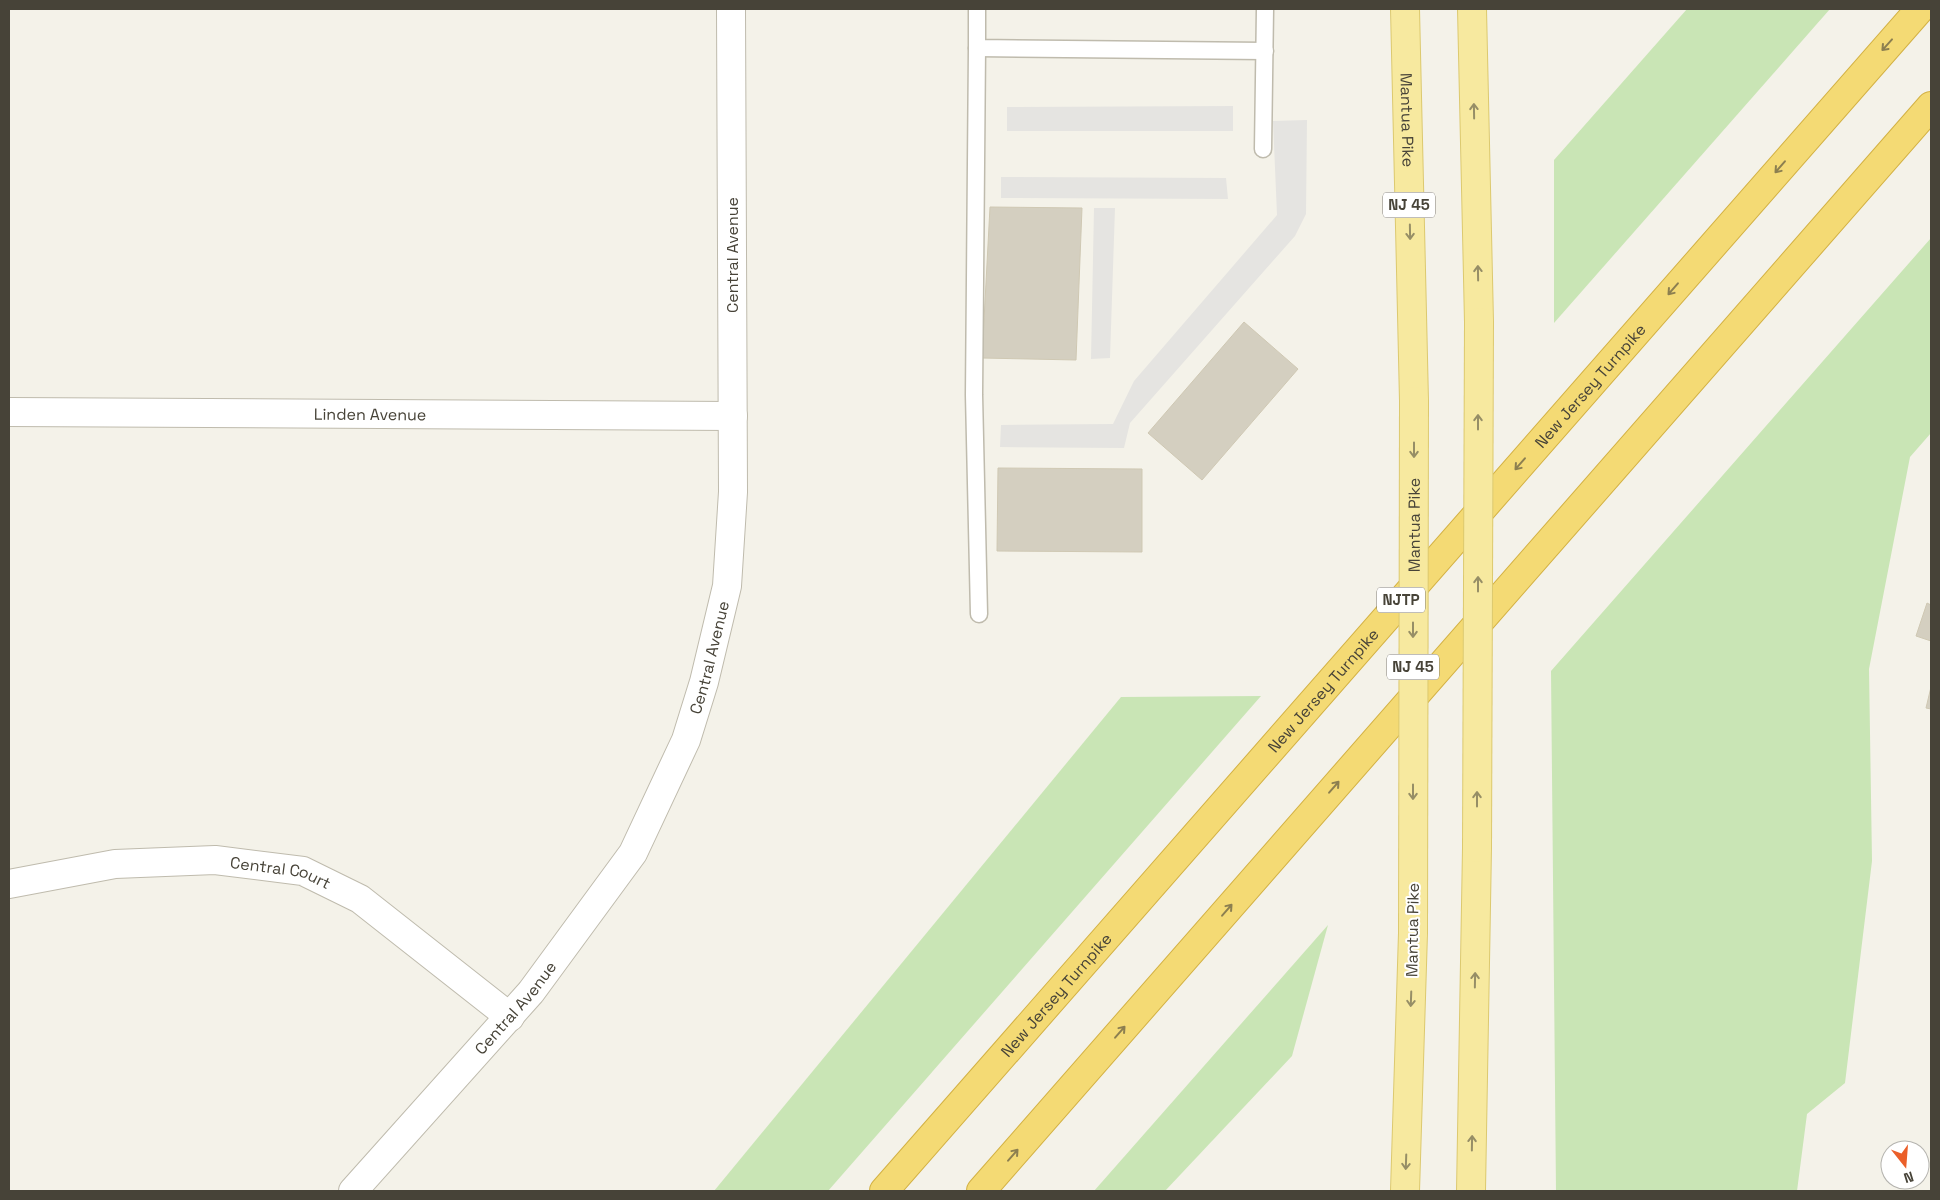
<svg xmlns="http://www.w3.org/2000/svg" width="1940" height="1200" viewBox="0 0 1940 1200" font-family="'Space Grotesk',sans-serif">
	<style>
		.green { fill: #c9e5b5 }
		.parking { fill: #e5e4e1 }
		.building { fill: #d4cfc0; stroke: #cfc8b3 }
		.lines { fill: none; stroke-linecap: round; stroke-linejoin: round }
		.lane-casing { stroke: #bfbbad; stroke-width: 19 }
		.street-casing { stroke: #bfbbad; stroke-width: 30 }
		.primary-casing { stroke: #dcc96f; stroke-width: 30 }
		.highway-casing { stroke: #d3b144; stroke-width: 30 }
		.lane { stroke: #fff; stroke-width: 16 }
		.street { stroke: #fff; stroke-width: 28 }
		.primary { stroke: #f7e99f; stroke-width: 28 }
		.highway { stroke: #f4da74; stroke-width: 28 }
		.primary-bridge-casing { stroke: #dcc96f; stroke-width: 30; stroke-linecap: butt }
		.primary-bridge { stroke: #f7e99f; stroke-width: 28 }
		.oneway { stroke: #8c7f50 }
		.oneway2 { stroke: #968e66 }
		.labels { text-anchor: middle; stroke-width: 4; stroke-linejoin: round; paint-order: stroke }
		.shield { fill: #fff; stroke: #7e7b74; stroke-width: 1 }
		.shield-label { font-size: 15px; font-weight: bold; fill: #474338 }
		.street-label { font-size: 16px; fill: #474338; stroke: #fff }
	</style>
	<rect width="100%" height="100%" fill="#f4f2e9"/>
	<g class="green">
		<path d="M1687,9h143l-276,314v-163z"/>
		<path d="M1931,238v195l-21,24 -41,212 3,192 -27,222 -38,31 -10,77h-241l-5,-520z"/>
		<path d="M1261,696l-433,495h-114l407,-494z"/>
		<path d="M1328,925l-36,131 -127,135h-71z"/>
	</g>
	<g class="parking">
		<path d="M1233,106v25h-226v-24z"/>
		<path d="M1307,120l-1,94 -11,22 -165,187 -6,25 -124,-1 1,-22 112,-1 21,-43 143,-166 -4,-94z"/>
		<path d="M1001,177l225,1 2,21 -227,-1z"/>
		<path d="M1094,208h21l-5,150 -19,1z"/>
	</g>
	<g class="building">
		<path d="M990,207l92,1 -6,152 -94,-2z"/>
		<path d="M1244,322l54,47 -96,111 -54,-47z"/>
		<path d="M998,468l144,1v83l-145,-1z"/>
		<path d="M1927,603l4,2v36l-15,-5z"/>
		<path d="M1931,687v22l-5,-1z"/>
	</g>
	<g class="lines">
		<g class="lane-casing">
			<g id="lane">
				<path d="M977,9v39l288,3"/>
				<path d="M977,48l-3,347 5,219"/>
				<path d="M1263,149l2,-140"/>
			</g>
		</g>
		<g class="street-casing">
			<g id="street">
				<path id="s1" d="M9,412l724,4"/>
				<path id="s2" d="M9,884l106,-20 100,-4 88,11 57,28 150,118"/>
				<path id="s3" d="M353,1191l178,-199 102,-139 53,-113 18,-58 23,-96 6,-94 -2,-483"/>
			</g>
		</g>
		<g class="primary-casing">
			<g id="primary">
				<path id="s4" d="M1405,9l9,392"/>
				<path d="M1472,9l7,313"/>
				<path d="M1405,1191l8,-258"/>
				<path d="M1471,1191l6,-343"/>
			</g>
		</g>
		<g class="highway-casing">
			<g id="highway">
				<path id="s5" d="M884,1191l1036,-1182"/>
				<path d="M981,1191l950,-1085"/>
			</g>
		</g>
		<use href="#lane" class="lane"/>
		<use href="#street" class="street"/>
		<use href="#primary" class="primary"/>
		<use href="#highway" class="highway"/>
		<g class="primary-bridge-casing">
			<g id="primary-bridge">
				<path d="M1477,848l2,-526"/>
				<path id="s6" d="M1413,933l1,-532"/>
			</g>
		</g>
		<use href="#primary-bridge" class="primary-bridge"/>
	</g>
	<defs><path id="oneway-shaft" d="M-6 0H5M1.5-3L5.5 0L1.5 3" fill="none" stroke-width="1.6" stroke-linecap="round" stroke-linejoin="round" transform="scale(1.25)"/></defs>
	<g class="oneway">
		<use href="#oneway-shaft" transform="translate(1887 45) rotate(132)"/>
		<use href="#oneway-shaft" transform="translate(1780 167) rotate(131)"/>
		<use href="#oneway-shaft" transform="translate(1673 289) rotate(131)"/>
		<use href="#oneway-shaft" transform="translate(1520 464) rotate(131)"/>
		<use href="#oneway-shaft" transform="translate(1334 787) rotate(-49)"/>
		<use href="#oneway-shaft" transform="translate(1227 910) rotate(-49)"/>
		<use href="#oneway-shaft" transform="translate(1120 1032) rotate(-49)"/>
		<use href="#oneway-shaft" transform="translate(1013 1155) rotate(-49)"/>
	</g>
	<g class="oneway2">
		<use href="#oneway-shaft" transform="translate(1474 111) rotate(-91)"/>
		<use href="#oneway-shaft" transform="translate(1410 232) rotate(89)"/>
		<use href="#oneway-shaft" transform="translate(1478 273) rotate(-91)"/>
		<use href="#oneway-shaft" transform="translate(1478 422) rotate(-90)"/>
		<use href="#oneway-shaft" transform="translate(1414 450) rotate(90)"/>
		<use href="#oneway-shaft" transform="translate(1478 584) rotate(-90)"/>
		<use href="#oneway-shaft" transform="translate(1413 630) rotate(90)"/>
		<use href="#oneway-shaft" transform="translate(1413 792) rotate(90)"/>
		<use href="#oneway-shaft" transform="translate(1477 799) rotate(-90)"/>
		<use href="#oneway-shaft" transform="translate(1475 980) rotate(-89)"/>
		<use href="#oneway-shaft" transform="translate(1411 999) rotate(92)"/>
		<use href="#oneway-shaft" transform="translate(1472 1143) rotate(-89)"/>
		<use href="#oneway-shaft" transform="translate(1406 1162) rotate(92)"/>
	</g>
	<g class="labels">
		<g class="shield">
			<rect x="1383" y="192.5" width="52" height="25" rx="4"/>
			<rect x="1377" y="587.5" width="48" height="25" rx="4"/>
			<rect x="1387" y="654.5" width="52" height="25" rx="4"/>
		</g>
		<g class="shield-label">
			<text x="1409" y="210">NJ 45</text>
			<text x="1401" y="605">NJTP</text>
			<text x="1413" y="672">NJ 45</text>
		</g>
		<g class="street-label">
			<text dy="6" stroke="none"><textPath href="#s4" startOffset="111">Mantua Pike</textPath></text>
			<text transform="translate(732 255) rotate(-90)" y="6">Central Avenue</text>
			<text dy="6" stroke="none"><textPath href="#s5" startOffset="1071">New Jersey Turnpike</textPath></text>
			<text dy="6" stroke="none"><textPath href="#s1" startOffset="361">Linden Avenue</textPath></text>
			<text dy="6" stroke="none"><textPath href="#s6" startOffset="408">Mantua Pike</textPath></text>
			<text dy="6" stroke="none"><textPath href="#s3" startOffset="650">Central Avenue</textPath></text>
			<text dy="6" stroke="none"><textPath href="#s5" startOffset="666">New Jersey Turnpike</textPath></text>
			<text dy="6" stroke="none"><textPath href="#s2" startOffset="275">Central Court</textPath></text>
			<text transform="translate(1412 930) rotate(-89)" y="6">Mantua Pike</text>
			<text dy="6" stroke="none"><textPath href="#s5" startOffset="261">New Jersey Turnpike</textPath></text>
			<text dy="6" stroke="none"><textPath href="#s3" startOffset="245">Central Avenue</textPath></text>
		</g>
	</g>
	<rect width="1940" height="1200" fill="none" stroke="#474338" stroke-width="20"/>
	<g transform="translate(1905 1165) rotate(163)"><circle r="24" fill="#ffffff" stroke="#b5b4af"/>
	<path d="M0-4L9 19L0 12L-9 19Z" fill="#eb5f29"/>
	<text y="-8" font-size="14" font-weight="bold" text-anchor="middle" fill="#474338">N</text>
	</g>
</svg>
